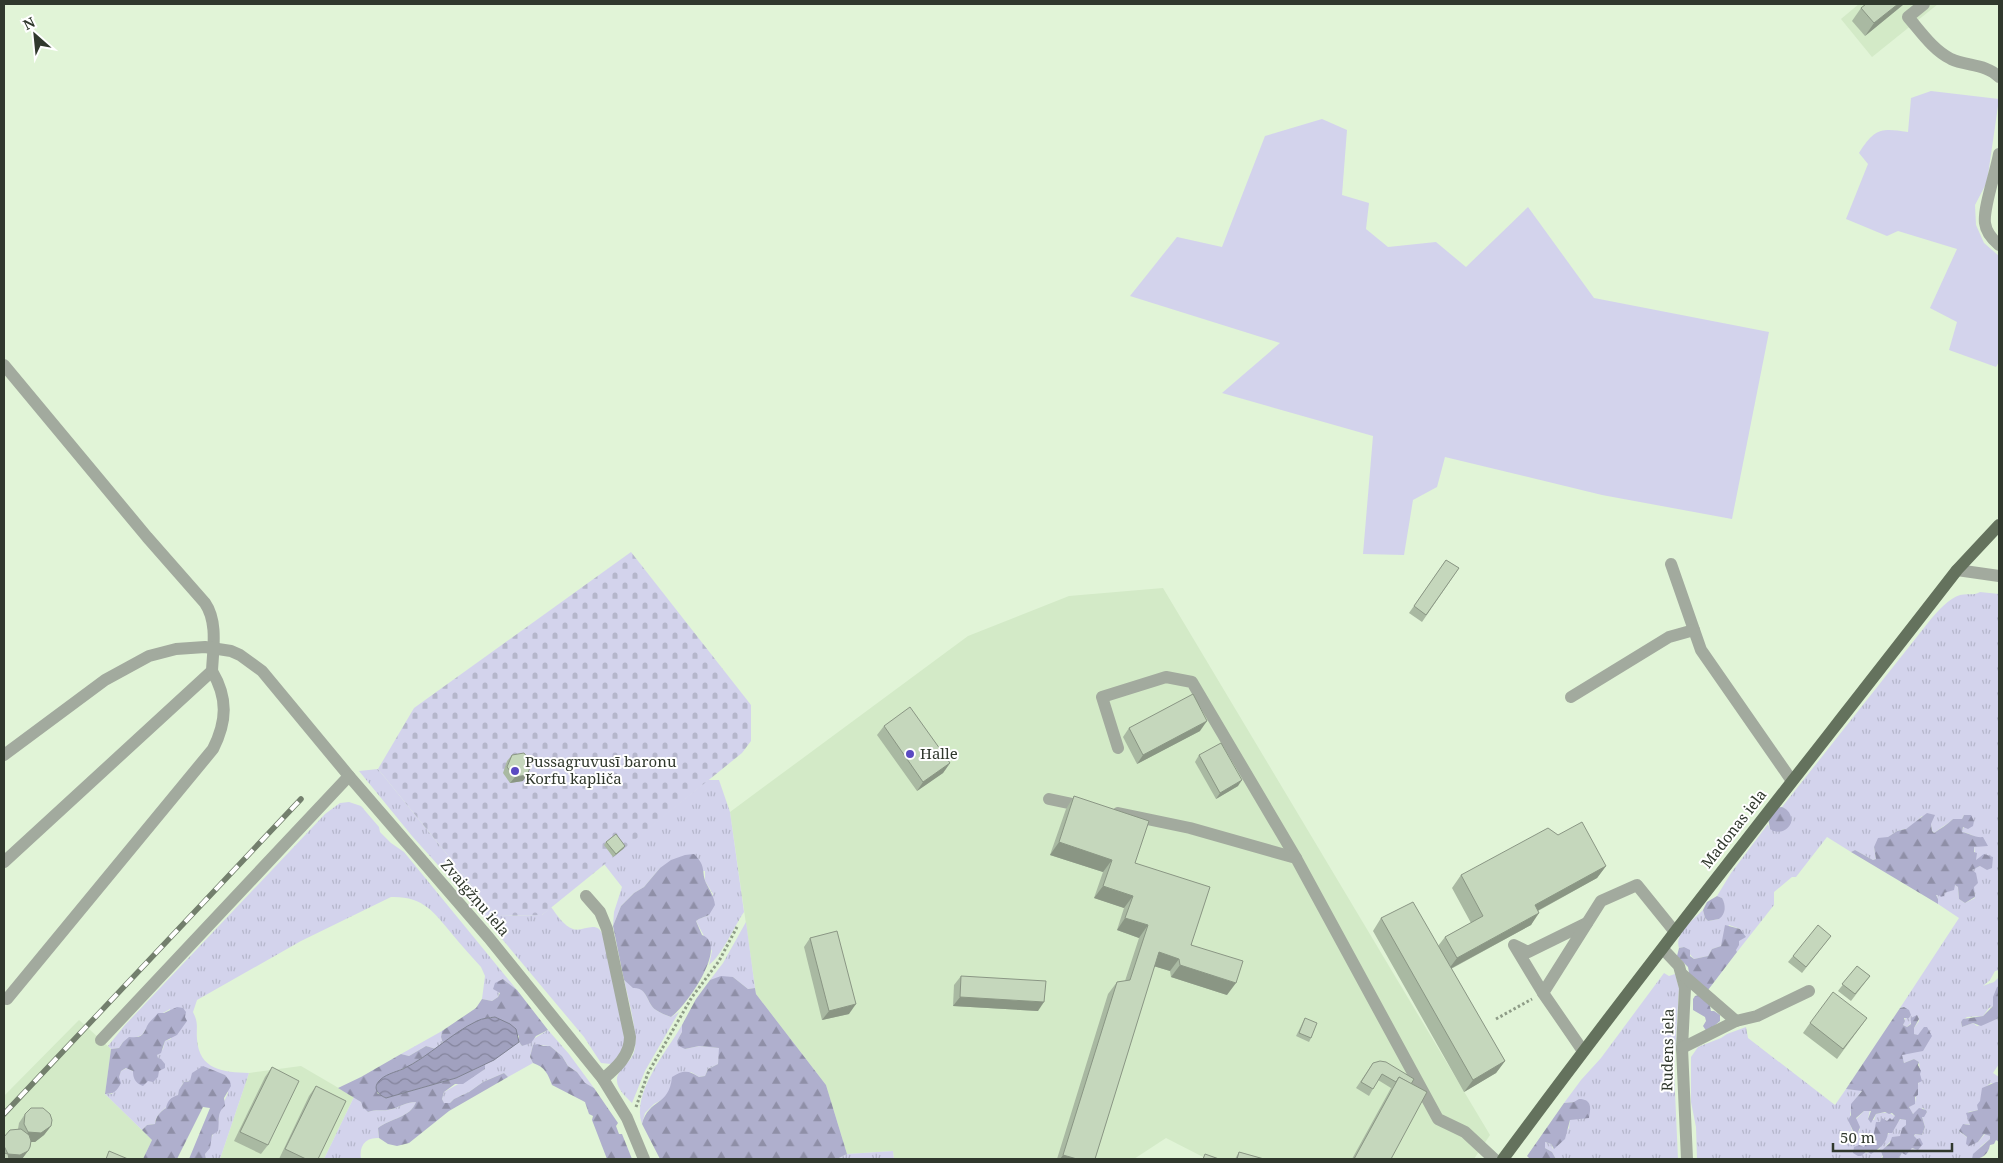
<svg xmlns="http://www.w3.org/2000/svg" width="2003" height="1163" viewBox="0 0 2003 1163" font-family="'Noto Serif',serif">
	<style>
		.built { fill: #d3eac7 }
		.grass { fill: url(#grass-tufts) }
		.forest { fill: url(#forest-firs) }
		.cemetery { fill: url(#cemetery-stones) }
		.garden { fill: #d3d3ec }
		.water { fill: url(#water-waves); stroke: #7f8293 }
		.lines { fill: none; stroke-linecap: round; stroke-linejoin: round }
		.path { stroke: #8e9c87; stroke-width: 3; stroke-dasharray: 2.5 2.5; stroke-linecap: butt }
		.minor { stroke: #a2aa9e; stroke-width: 12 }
		.major { stroke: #64725d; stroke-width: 12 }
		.rail-casing { stroke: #737f6d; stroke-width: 5.5 }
		.rail { stroke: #fff; stroke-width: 4; stroke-dasharray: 11; stroke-linecap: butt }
		.wall { fill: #a9b9a2 }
		.shaded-wall { fill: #8a9684 }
		.building { fill: #c5d7bc; stroke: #8a9684 }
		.poi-dot { fill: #5b4ac2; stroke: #fff; stroke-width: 2 }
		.labels { text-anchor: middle; stroke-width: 4; stroke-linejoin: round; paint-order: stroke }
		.poi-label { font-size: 15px; fill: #30382d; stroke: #fff; text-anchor: start }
		.street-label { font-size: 15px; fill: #30382d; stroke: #fff }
	</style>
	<defs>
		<pattern id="grass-tufts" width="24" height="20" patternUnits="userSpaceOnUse" patternTransform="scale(1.25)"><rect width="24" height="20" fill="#d3d3ec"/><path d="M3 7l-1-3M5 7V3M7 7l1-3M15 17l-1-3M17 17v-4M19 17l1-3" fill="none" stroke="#b5b6cb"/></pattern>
		<pattern id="forest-firs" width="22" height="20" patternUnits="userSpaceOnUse" patternTransform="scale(1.25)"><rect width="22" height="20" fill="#afafcd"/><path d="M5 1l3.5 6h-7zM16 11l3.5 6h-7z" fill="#8f8fa7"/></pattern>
		<pattern id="cemetery-stones" width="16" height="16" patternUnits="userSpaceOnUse" patternTransform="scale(1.25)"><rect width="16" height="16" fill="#d3d3ec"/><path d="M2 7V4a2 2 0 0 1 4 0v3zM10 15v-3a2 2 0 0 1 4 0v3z" fill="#b5b6cb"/></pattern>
		<pattern id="water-waves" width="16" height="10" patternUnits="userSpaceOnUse" patternTransform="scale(1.25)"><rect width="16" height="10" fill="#a1a1bf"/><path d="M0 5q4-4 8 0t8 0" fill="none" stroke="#84849c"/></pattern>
	</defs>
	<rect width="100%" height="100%" fill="#e1f4d7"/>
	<g class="built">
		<path d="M1859,4h79l-66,53 -31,-38z"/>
		<path d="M1163,588l327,547 -16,24h-267l-41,-21 -32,21h-240l-1,-8 -46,3 -21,-69 -70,-91 -26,-182 238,-176 101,-40z"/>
		<path d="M79,1020l32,29 -6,45 47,46 -9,19h-139v-63z"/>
		<path d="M301,1066l53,31 -30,62h-104l29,-86z"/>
	</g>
	<g class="grass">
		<path d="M1980,592l19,2v376l-4,1 -5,9 -7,6 11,-4 5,-5c0,9 -4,19 -5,29l-5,2 -6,8 -16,1 -6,5 1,5 11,-4 4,3 22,-8v46l-6,9 6,4v5l-5,2 -3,-1 -7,5 -6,22 -10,2 2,13 -5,-1 -6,7 15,12 4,-1 7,-8 5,2v3l-9,7 -9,13h-74l4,-6 10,-5 2,1 3,-10 -3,-2 1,-3 7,1 3,-8 -3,-10 5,-5 -4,-4 -10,6 -4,-5 1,-4 5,-3 5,-28 -1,-12 -5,-3 -10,4 -3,-9 27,-22 -1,-4 -9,8 -4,-2v-6l5,-7 -1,-5 -11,11 -4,-2 3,-8 -2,-10 -4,1 59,-90 -21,-14v-5l-2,-5 8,-1 11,-8 3,2 1,12 6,4 10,-5 -4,-28 9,-4 -4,-6 -2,-13 4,-1v-8l-11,-5 -6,-1 10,-17h-7l-2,4h-9c-6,6 -12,8 -19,14l-2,-2 -1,-7 -9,-8 -8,8 -8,5 -9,2 -23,16 2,12 -3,1 -18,-10 -4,2 -24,-15 -31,40h-4l-18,15v13l-37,47 -1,-2 4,-21 -11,-4 -8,21 -9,3 -4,7 -14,3 -10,-12 -5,1c-5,-14 15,-29 24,-38l2,8 3,3 11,-2 5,-11 -2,-10 -5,-2 14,-23 37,-49 2,5 17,-19 -5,-3 149,-188c8,-9 17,-20 29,-24 7,-2 13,1 20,-3z"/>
		<path d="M378,769l119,147 45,-1 9,-8c6,8 13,19 22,22 8,3 19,-6 26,0 11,10 23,96 26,114l-4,10 -10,11 -10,-1 -17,-26 -113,-135 -59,-66 -53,-65z"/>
		<path d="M708,780h11l11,32 14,100c-11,16 -21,42 -35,53l3,-14 -16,-30 3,-2 10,-4 4,-21 -8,-13v-10l-45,-3 -16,19 -10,6 -13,13 -8,20 1,-14 8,-25 -18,-23z"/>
		<path d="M349,802l12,4 18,21 1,5 11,11 13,9 113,138 -14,-11 -5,18 -6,4 -10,-2 3,-23 -4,-9c-10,-11 -20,-22 -29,-33 -18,-22 -29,-38 -61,-37l-90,44 -104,59 -4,12c6,12 3,15 4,27 2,31 26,33 52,34l-29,86h-14l-1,-5 14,-35 -1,-5 10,-21 -3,-18 -10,-2 -6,-5 -18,13 -7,1c-4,5 -4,10 -7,15 -7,10 -21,14 -22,27l-8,1 -5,5 -37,-36h7l9,-23 6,-3 6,3 25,-12 -1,-4 6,-6 2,-8 6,-2 -1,-30 -16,9 -12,17 -19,7 -4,6 -8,1 -3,-3 17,-21 200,-211 15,-11z"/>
		<path d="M746,922l9,66 -7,1 -15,-12 -23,3 13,-17z"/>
		<path d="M1664,973l5,3 6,-2 4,14 -5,82 4,89h-122l-4,-7 -7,-4v-6l6,2 2,5 16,-21 1,-8 6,-2 -2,-16 -10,1 17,-23 20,-22z"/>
		<path d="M624,980l9,7c15,0 13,16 23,23 4,3 10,5 15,7l8,-5 -34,59 -13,32c-5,-5 -15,-14 -15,-22 -1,-11 14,-18 17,-29 5,-15 -6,-55 -10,-72z"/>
		<path d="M682,1025v7l-5,9 8,8 14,-3 21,2 -2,16 -10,5 -3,7 -6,1 -8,-5 -20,16 -6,10 -11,6 -9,9 -3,11c-11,-31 25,-73 40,-99z"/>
		<path d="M1746,1027l2,11 87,67 11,-16 15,1 1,1c-10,10 -16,28 -9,41h5l2,-2 -5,-10 9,-9 6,-1 -2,9 6,1 2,-6c7,-1 13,-3 20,3l-4,3 -12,2 -4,5 -3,11 -9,15 15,-3c4,-9 14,-25 22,-31l5,1 1,3 -7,14h-5l-9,9 -5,13h-184l-1,-32 -5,-25v-45l7,-10 23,-9 6,-4z"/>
		<path d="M548,1030l21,24 25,34 -10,-5 -7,-11 -9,-6 -6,-10 -12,-10 -17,-1 -3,12 3,6 -25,14 -4,-4 -21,9 -14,10 -15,7 -4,4 -6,1 -2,-5 2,-7 41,-23v-5l34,-22 3,4z"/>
		<path d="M442,1031l-1,6 2,7 -7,5 -10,-3 -17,10 -8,-2z"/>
		<path d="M354,1097l7,5 7,10c9,-3 13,-1 21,-2 10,-2 16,-8 27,-8 -6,16 -25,16 -38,26l1,10c-14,-1 -20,8 -18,21h-37z"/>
		<path d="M893,1151l1,8h-57l10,-5z"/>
	</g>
	<g class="forest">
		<path d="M1782,807c7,3 10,8 9,16 -4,9 -14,11 -21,6l-2,-11 7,-10z"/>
		<path d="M1927,813l8,2 -4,9 1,7 2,2c7,-5 13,-8 19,-14h9l2,-4h7l3,6 -1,5 -5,3 -5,-2 -1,5c7,1 13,6 21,5l5,9 -14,1v5l3,1 -1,7 8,-6 9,3 -1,11 -5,2 -7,-4 -8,4 4,3 2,10 -4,4 1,10 -10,6 -6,-4 -1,-12 -3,-2 -1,5 -10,3v3l-3,1 -2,-2h-3l2,4v5l-87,-52 4,-2 18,10 3,-1 -2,-12 4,-9 10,-1 9,-6 9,-2z"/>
		<path d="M694,854c13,13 7,17 12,29 4,8 8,13 9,22l-6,10 -10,4 -3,2 6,14c28,10 -17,73 -31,82 -5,-2 -11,-4 -15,-7 -10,-7 -8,-23 -23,-22l-9,-8 -11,-54 8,-20 13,-13 10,-6 16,-19 11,-8 14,-5z"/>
		<path d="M1717,896l5,2c4,7 4,16 -3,21l-11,2 -3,-3 -2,-8 4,-8z"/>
		<path d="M1725,925l15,4 6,8 -7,4v4l-3,5 1,2 -29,38 -18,-12 -2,-11 -11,-11 2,-8 5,-1 6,3v6l4,3 14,-3 4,-7 9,-3z"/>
		<path d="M721,976l12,1 15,12 7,-1 1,6 70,91 21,69 -10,5h-177l-18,-35c7,-26 27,-17 30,-47 11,-7 16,-7 27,0l6,-1 3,-7 10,-5 1,-16 -20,-2 -14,3 -6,-3 -2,-5 5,-9v-7l14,-26 14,-19z"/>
		<path d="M503,979l14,11 31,40 -12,6 -5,7 -9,3 -3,-4v-6l-24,-19c-20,1 -36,15 -52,27l-2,-7 1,-6 34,-23 6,-9 10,2 6,-4 2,-4 -7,-4 2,-6z"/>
		<path d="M1999,986v32l-18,8 -8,-3 -11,4 -1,-5 2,-3 20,-3 10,-10v-9l4,-10z"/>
		<path d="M1699,995l10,7 2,9h3l6,4v6l-13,11 -4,-6 3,-5 -1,-4 -12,-7v-11l2,-3z"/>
		<path d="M177,1007l6,1 3,4 -1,5 2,4 -10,14 -12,6 -4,12 -4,2 1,3 3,1 4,5v4l-6,3 -1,6 -5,5 -5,-1 -5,5c-8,-3 -10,-8 -10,-15l-7,-3 -5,3 -2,6 2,6c-4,8 -7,11 -16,11l6,-45 8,-1 4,-6 6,-5c12,1 14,-1 18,-11 2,-4 8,-9 11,-13h6z"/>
		<path d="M1904,1007l5,3 2,5 -2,3h-5l1,3 -2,4 4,2 4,-3v-6l6,-3 2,4 -5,9v6l4,1 6,-8h3l5,9 -9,15 -21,4 2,8 10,-4 5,3 -1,3 3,6 -1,3 2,7 -4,2v12l-3,2v7l-6,3 4,7 6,-6 7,2 1,2 -3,5h-2l3,10 -3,8 -7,-1 -1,2 3,3 3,-1 3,6 -5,6 -6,-2 -6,7 -4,-2 -4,6h-17l2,-2 -2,-6 9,-8 2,-6 8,-1 2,-8 4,-3v-5l-6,-1 -8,14h-4c-1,10 -9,16 -17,21l-4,-3 -6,5h-3l-5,-3 1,-6 5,-2 5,2 4,-7 5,-2 3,-16h4l2,-4 5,3 3,-3 2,2 3,-4 -3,-3 -3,1 -4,-2 -9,2 -5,9 -3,-4 3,-8h-7l-8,7 4,9 -3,8h-2l-7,-15 3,-5v-11l11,-13 -16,-2 54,-81z"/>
		<path d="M538,1044l5,2h7l12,10 6,10 9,6 8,11 9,5 24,35 -2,3 3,8h3l10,25h-25l-15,-39 1,-4 -4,-2 -4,-12 -33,-17c-4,-11 -7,-18 -19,-22l-3,-6 3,-12z"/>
		<path d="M426,1046l10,3 -27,17 -25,11 -7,16 9,5 70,-20 29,-14v5l-22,15h-8l-11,8 -2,7 2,4h6l4,-4 15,-7 14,-10 21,-9 4,4 -59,34 -40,32 -12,3 -9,-2 -9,-6 -1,-10c13,-10 32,-10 38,-26 -11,0 -17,6 -28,8 -7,1 -11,-1 -20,2l-5,-5 -2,-5 -23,-14 23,-11 40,-23 8,2z"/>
		<path d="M203,1066l22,9 5,6 1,5 -7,12 1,8c-9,7 -5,15 -7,25l-6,4 -2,13 -5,6 1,5h-17l21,-51 -7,-1 -26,52h-34l9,-19 -10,-10 5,-5 8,-1c1,-8 5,-12 11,-16 2,-8 4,-10 12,-13l1,-5 5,-8 6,-1 2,-8z"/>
		<path d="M1996,1082h3v60l-3,-2 -2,4 -4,1c-2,10 -8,14 -18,14l1,-5 17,-15v-3l-6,-2 -6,8 -9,4 -3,-2 1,-7 -8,-6 4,-7 7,1 -4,-12 12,-3 -1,-5 3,-4 2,-13z"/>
		<path d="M1579,1099c13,0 12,9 10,19l-19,2 -5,19 -11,10 -3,-5 -6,-2v6l7,4 4,7h-26l-3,-3 37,-53 10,-1z"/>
	</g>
	<path class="cemetery" d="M631,552l120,153v36l-9,12 -200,162 -45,1 -119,-147 36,-61z"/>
	<g class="garden">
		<path d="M1931,91l68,8 -12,83 -12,23 1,20 8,18 15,13v106l-3,5 -47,-17 8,-28 -27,-14 27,-59 -59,-18 -11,5 -41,-17 22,-55 -9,-11c16,-25 22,-25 49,-21l3,-34z"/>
		<path d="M1322,119l25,11 -5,65 27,8 -3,26 22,18 48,-5 30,25 62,-60 66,91 175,34 -37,187 -130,-24 -157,-38 -8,30 -24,13 -9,55 -41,-1 10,-118 -151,-43 58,-50 -150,-47 47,-59 45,10 43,-111z"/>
	</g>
	<path class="water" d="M495,1017l15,7 6,5 3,13 -25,18 -38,18 -70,20c-7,-3 -14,-9 -7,-17 5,-6 16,-9 24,-12 27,-13 47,-35 74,-48 6,-3 12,-3 18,-4z"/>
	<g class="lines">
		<g class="path">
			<path d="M1496,1019l36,-20"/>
			<path d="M636,1107l12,-34 44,-76 27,-36 18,-34"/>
		</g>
		<g class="minor">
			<path d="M1924,4l-16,13c13,15 25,33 43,42 15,7 36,5 48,18"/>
			<path d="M1999,154c-3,18 -16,54 -14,69 1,9 7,16 14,22"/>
			<path d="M4,365l143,172 58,66c13,19 8,46 7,68l-208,191"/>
			<path d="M1671,564l30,86 91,131"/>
			<path d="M1957,570l42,6"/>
			<path d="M1571,697l98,-60 25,-7"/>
			<path d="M1118,748l-16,-51 64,-20 26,5 104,176"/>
			<path d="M4,755l101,-75 44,-24 27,-7 29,-2 26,4 9,4 22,16 87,105 140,162 114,141 24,39 17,41"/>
			<path d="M1049,799l38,8"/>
			<path d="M1118,813l72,15 106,30 142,261 27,13 29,27"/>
			<path d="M586,896l14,16 7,17 23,108c0,19 -14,31 -27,42"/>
			<path d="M1663,949l16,17 6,22 -3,60 5,111"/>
			<path d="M1683,975l53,46 21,-5 52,-25"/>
			<path d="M1543,993l-29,-48 14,7 59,-29"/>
			<path d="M7,999l206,-250c14,-28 15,-51 -1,-78"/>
			<path d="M101,1040l248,-264"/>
			<path d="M1682,1048l54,-27"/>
			<path d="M1583,1051l-40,-58 58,-92 36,-16 38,47"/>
		</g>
		<path class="major" d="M1503,1159c147,-199 302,-393 454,-589l42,-45"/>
		<g class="rail-casing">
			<path id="rail" d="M4,1114l297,-315"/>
		</g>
		<use href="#rail" class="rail"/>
	</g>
	<g class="wall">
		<path d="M1904,4l-39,32 -13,-15 9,-13z"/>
		<path d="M1446,560l13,8 -37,54 -13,-9z"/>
		<path d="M884,726l66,37 -7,10 -26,18 -40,-56z"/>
		<path d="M1129,728l71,3 -63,33 -14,-27z"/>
		<path d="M512,755l11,26 -13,2 -7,-10 4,-12z"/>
		<path d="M1199,755l39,31 -22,13 -21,-37z"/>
		<path d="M1074,796l61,67 92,132 -56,-18 -1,-6 -16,-5 -59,193h-38l51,-165 9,-12 8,-1 14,-43 -22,-8 7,-22 -30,-10 9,-26 -53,-17 16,-46z"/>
		<path d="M1558,835l48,31 -9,12 -59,33 -7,14 -80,44 54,92 -9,12 -32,19 -91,-161 8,-13 57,28 7,-9 26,-14 -19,-35 9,-13z"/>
		<path d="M606,842l19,4 -2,3 -10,8 -9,-12z"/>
		<path d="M1831,936l-29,37 -14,-11 5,-6z"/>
		<path d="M810,938l39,76 -27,6 -18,-73z"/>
		<path d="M1857,966l13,10 -19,25 -13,-10z"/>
		<path d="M961,976l77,35 -85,-5 1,-21z"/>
		<path d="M1305,1018l6,20 -2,4 -13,-6z"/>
		<path d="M1867,1018l-30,41 -34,-26 7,-10z"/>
		<path d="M1373,1063l38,21 -20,75h-39l39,-71 -13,-8 -9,16 -13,-8z"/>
		<path d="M272,1067l-4,78 -7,9 -27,-13 31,-64z"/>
		<path d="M316,1086l2,73h-39l30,-63z"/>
		<path d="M25,1114l26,12 -7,9 -9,7h-4l-1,5 -8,12h-18v-22l14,-8 1,-6z"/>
		<path d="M1239,1152l25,7h-29z"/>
	</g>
	<g class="shaded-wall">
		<path d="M1898,4h6l-39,32 9,-13z"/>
		<path d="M1207,721l-7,10 -63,33 6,-9z"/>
		<path d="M950,763l-7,10 -26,18 6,-9z"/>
		<path d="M527,775l-4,6 -13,2 5,-6z"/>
		<path d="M1242,780l-4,6 -22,13 4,-6z"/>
		<path d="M1059,842l53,18 -9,12 -53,-17z"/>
		<path d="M625,846l-2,3 -10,8 3,-3z"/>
		<path d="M1606,866l-9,12 -71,39 9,-12z"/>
		<path d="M1103,886l30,10 -9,12 -30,-10z"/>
		<path d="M1539,913l-8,12 -83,45 9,-12z"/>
		<path d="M1125,918l23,7 -9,13 -22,-8z"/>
		<path d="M1159,952l20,7 -9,12 -20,-6z"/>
		<path d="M1180,965l56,18 -9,12 -56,-18z"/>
		<path d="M960,997l84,5 -6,9 -85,-5z"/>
		<path d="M856,1004l-7,10 -27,6 7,-9z"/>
		<path d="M1505,1061l-9,12 -32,19 9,-12z"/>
		<path d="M51,1126l-7,9 -9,7h-13l6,-10z"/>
		<path d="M28,1151l-6,8h-17l3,-5z"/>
		<path d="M1063,1155l14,4h-17z"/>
	</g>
	<g class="building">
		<path d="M1866,4h32l-24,19 -13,-15z"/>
		<path d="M1446,560l13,8 -33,47 -12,-9z"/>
		<path d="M1193,694l14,27 -64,34 -14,-27z"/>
		<path d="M910,707l40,56 -27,19 -39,-56z"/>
		<path d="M1221,743l21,37 -22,13 -21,-38z"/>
		<path d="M524,753l8,10 -5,12 -12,2 -8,-10 5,-12z"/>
		<path d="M1074,796l75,25 -14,42 75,24 -19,58 52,16 -7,22 -56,-18 -1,-6 -20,-7 -64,207h-18l-14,-4 54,-173 13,-2 18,-55 -23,-7 8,-22 -30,-10 9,-26 -53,-18z"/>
		<path d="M1582,822l24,44 -71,39 4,8 -82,45 -12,-21 38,-21 -22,-41 87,-47 10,7z"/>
		<path d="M616,834l9,12 -9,8 -10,-12z"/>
		<path d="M1413,902l92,159 -32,19 -92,-162z"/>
		<path d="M1818,925l13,11 -25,31 -13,-11z"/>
		<path d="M837,931l19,73 -27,7 -19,-73z"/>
		<path d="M1857,966l13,10 -15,18 -13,-10z"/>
		<path d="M961,976l85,5 -2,21 -84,-5z"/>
		<path d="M1833,992l34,26 -24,31 -33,-26z"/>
		<path d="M1305,1018l12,5 -6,15 -12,-5z"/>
		<path d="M1380,1061l6,1 28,17 -3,5 -12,-7 -3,5 -14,-8 -9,15 -12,-7 12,-19z"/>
		<path d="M272,1067l27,14 -31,64 -28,-13z"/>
		<path d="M1399,1077l28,15 -36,67h-37z"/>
		<path d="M316,1086l30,15 -28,58h-12l-21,-10z"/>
		<path d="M31,1108h12l7,6 2,6 -1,6 -10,7 -13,-1 -4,-8 1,-10z"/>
		<path d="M21,1129l8,6 2,6 -1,6 -2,4 -8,4 -12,-1 1,5h-5v-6l4,1 -4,-8v-9l6,-7z"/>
		<path d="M109,1151l19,8h-22z"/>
		<path d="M1239,1152l25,7h-27z"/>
		<path d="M1205,1154l14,5h-16z"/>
	</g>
	<g class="poi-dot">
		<circle cx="910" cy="754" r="5"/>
		<circle cx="515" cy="771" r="5"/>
	</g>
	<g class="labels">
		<g class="poi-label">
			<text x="920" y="759">Halle</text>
			<text x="525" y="767">Pussagruvusī baronu<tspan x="525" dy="17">Korfu kapliča</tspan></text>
		</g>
		<g class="street-label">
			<text transform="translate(1734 829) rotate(-52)" y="5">Madonas iela</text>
			<text transform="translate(475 898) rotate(49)" y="5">Zvaigžņu iela</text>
			<text transform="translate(1668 1050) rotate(-89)" y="5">Rudens iela</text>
		</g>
	</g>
	<rect width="2003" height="1163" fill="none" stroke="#30382d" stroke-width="10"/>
	<g transform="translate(35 35) rotate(333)" stroke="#ffffff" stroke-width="4" paint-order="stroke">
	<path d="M0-4L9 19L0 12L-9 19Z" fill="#30382d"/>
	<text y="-8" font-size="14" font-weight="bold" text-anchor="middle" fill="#30382d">N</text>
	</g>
	<path d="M1833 1143v8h119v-8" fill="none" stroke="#30382d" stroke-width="2.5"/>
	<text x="1840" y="1143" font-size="15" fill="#30382d" stroke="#ffffff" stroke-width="4" paint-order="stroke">50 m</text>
</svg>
